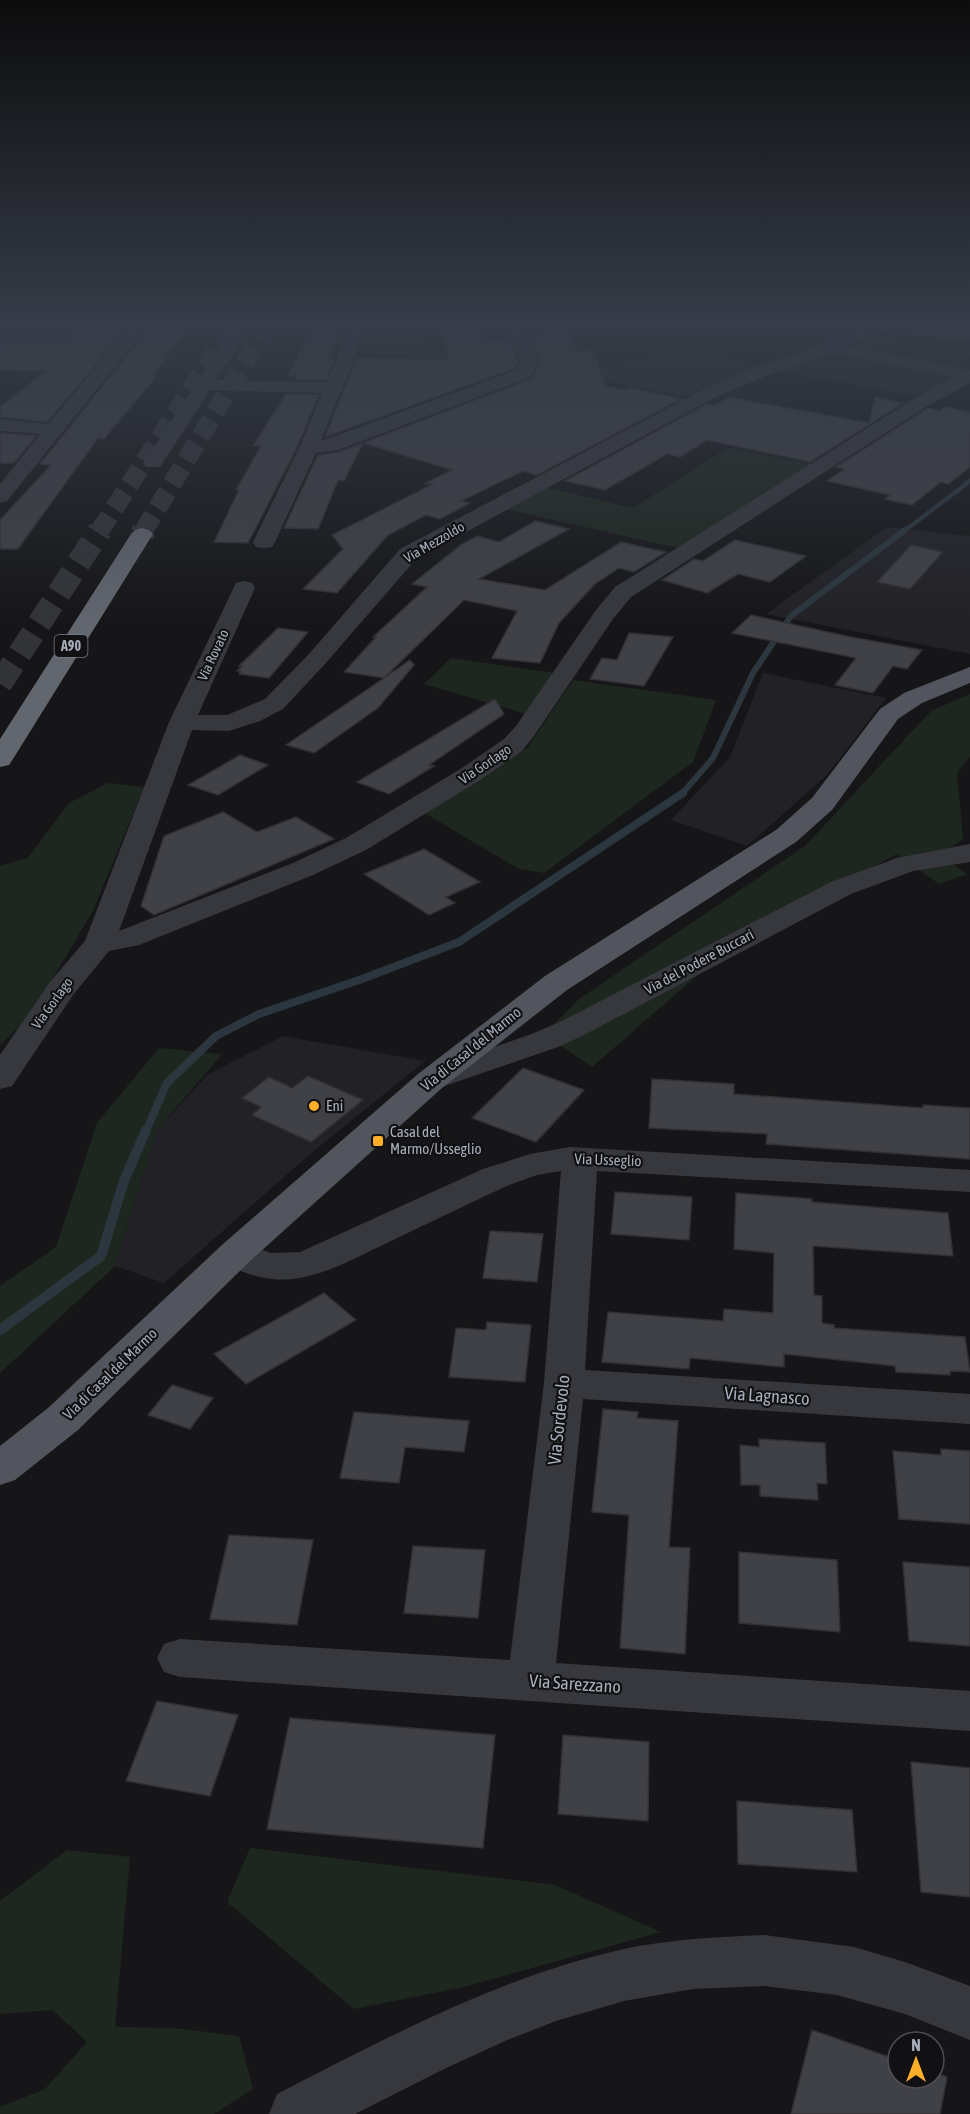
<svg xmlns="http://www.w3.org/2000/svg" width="970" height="2114" viewBox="0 0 970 2114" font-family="'Asap Condensed',sans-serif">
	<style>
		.built { fill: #222226 }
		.green { fill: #1e271f }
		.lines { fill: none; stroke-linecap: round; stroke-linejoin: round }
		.stream-far3 { stroke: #2b363e; stroke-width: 4.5 }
		.stream-far2 { stroke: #2b363e; stroke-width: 6 }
		.stream-far1 { stroke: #2b363e; stroke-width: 8 }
		.stream { stroke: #2b363e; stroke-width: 10 }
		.building { fill: #404146; stroke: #303035; stroke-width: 1.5 }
		.highway-tunnel-far1 { stroke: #333438; stroke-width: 19; stroke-dasharray: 19 9; stroke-linecap: butt }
		.highway-tunnel { stroke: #333438; stroke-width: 24; stroke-dasharray: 24 12; stroke-linecap: butt }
		.minor { fill: #37383e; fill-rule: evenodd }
		.major { fill: #52555d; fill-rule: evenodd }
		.highway { fill: #62666f; fill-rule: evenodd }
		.poi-dot { fill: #ffaf27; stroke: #111113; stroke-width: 2 }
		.labels { text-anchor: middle; stroke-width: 4.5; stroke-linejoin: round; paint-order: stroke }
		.far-street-label { font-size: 14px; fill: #a7adba; stroke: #111113 }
		.shield { fill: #111113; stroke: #7a7e88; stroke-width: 1.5 }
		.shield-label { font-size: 14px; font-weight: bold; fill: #a7adba }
		.street-label { font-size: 15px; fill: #a7adba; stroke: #111113 }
		.poi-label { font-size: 15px; fill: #a7adba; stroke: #111113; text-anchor: start }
		.near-street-label { font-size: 18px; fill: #a7adba; stroke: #111113 }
	</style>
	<rect width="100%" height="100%" fill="#161618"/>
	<g class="built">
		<path d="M887,527l83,9v118l-204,-40z"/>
		<path d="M763,673l123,25 -59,77 -80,71 -76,-26 59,-63z"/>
		<path d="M283,1036l142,25 -116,94 -145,128 -49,-17 42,-136 50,-55z"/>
	</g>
	<g class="green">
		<path d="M5,326h51l9,2 -33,14 -32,-3v-11z"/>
		<path d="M368,326h64l-8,30 -67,-1z"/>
		<path d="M867,336l44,6 -17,14 -44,-9z"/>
		<path d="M925,344l45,3v7l-5,13c-18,2 -36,-4 -54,-8z"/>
		<path d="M698,351l64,15 -71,32 -101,-20 7,-12z"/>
		<path d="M840,354l119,22 -39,22 -68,-14 -77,-13 44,-16z"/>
		<path d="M728,448l85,16 -135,84 -173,-39 40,-22 88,21z"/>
		<path d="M451,658l104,15 -29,41 -102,-30z"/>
		<path d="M573,680l143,20 -23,62 -149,111 -25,-4 -98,-58 107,-64z"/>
		<path d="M970,694v63l-13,16 6,66 -23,16 27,19 -28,10 -42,-30 -125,66 -72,53 -108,94 -48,-33 35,-35 226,-153 126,-135z"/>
		<path d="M108,783l36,4 -51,124 -63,105 -30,29v-179l28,-8 41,-55z"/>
		<path d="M159,1048l63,6 -65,76 -42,136 -115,107v-87l56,-39 41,-124z"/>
		<path d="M250,1848l305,37 106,47 -197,55 -110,22 -127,-107z"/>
		<path d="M67,1850l63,7 -15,170 60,1 64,8 14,53 -39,25h-214v-7l45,-18 42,-47 -34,-32 -53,4v-113z"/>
	</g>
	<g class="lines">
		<path class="stream-far3" d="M903,532l67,-51"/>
		<path class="stream-far2" d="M681,795l32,-37 40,-85 38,-57 114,-86"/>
		<path class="stream-far1" d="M146,1131l21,-48 49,-47 43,-22 103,-35 97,-37 224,-149"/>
		<path class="stream" d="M0,1330l101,-74 23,-75 22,-51"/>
	</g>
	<g class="building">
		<path d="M439,326h40l6,15h25l8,21 -3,6 -190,69 32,-79 93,2z"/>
		<path d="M538,326h28l10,25 16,-1 14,36 19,4 5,-2 51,11 -144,76 -14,-4 -62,30 9,2 -30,16 -14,-4 -38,20 -51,58 -34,-4 40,-40 -11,-14 101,-51h-9l28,-14 -89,-27 -19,38 -6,-1 -20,49 -34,-1 34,-73 21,-3 193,-73 8,-16 -9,-22 7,-1 -3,-6h6z"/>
		<path d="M77,328l48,2 -78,92 -47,-5v-10l46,-36 -46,-1v-29l62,2z"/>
		<path d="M311,328l31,1 -13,29h6l-9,22 -30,-1 2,-3h-10z"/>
		<path d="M157,329l30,1 -34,45h3l-6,9 -46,55 -6,-1 -80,111h-18v-29l51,-55 -11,-1 107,-133h8z"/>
		<path d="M286,394l33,1 -22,52 -49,96 -34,-1 25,-52h-3l25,-44h-8z"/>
		<path d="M728,397l141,26 6,-26 28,6 -93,59 -103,-22 -27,17 -13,-3 -62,36 -40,-9 142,-77 7,2z"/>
		<path d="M945,407l25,5v55l-22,17 -7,-2 -29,23 -27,-6 5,-4 -63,-14 18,-12 -9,-2 89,-57 4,-2 11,3z"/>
		<path d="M0,433l36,3 -22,27h-14z"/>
		<path d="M535,521l34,8 -90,50 66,11 76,-48 45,10 -32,20 -15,-4 -24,16 -36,39 -19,40 -48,-5 25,-47 -53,-11 -80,78 26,-18 4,5 -36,43 -64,45 -28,-8 98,-67 -40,-6 32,-35h-3l54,-50 -15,-3 50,-40 16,-8 21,6z"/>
		<path d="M735,540l71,16 -36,26 -32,-8 -31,19 -45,-13 32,-21 9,2z"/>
		<path d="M911,545l32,7 -33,37 -33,-7z"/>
		<path d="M751,615l95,21 76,14 -15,19 -14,-3 -20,27 -38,-8 21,-27 -124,-25z"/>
		<path d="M278,628l30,4 -39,46 -30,-4 2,-3h-4l5,-5h-3z"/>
		<path d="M629,633l44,4 -29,49 -54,-7 12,-21 15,2z"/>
		<path d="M495,699l9,15 -75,51 5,1 -45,28 -32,-12z"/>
		<path d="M240,755l28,10 -50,30 -30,-10z"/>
		<path d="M223,812l34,20 39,-15 38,22 -180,76 -13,-9 23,-70z"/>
		<path d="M424,849l56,33 -34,15 9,6 -26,12 -65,-41z"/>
		<path d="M523,1068l61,22 -48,52 -64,-24z"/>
		<path d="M308,1076l55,24 -52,42 -59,-27 9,-8 -19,-9 27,-21 23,11z"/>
		<path d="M652,1079l82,5v10l189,14v-3l47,3v51l-204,-15 1,-10 -118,-6z"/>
		<path d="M615,1192l77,5 -3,43 -78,-6z"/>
		<path d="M736,1193l76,6v3l136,11 5,43 -140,-10 1,49 8,1v27l12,2v3l131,9 5,35 -20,-1v4l-54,-3 -1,-6 -111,-12v13l-94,-9 -1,11 -87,-7 6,-50 115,9 1,-12 49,4 1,-60 -40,-4z"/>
		<path d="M490,1231l53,3 -6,48 -54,-4z"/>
		<path d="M324,1293l32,27 -110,64 -32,-30z"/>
		<path d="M487,1322l44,3 -6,57 -76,-5 7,-49 30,2z"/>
		<path d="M172,1385l41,13 -23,31 -42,-14z"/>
		<path d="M603,1409l35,3 -1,6 41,3 -9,126 21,1 -5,106 -65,-6 9,-133 -37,-3z"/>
		<path d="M354,1412l115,9 -5,31 -59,-5 -6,36 -59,-5z"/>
		<path d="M759,1439l66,4 2,41 -10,-1 1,17 -58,-4v-11h-19l-1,-40 19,2z"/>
		<path d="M941,1449l29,2v73l-71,-5 -6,-68 48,4z"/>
		<path d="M229,1535l84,5 -16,85 -87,-6z"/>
		<path d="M413,1546l72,4 -7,68 -74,-5z"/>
		<path d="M739,1552l98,8 3,72 -101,-9z"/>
		<path d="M903,1562l67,5v79l-61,-5z"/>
		<path d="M157,1701l81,14 -28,81 -84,-15z"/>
		<path d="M290,1718l205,17 -12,113 -216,-19z"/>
		<path d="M563,1735l86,7 -1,79 -90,-7z"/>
		<path d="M911,1762l59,6v129l-49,-5z"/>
		<path d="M737,1801l115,9 5,62 -119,-8z"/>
		<path d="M812,2030l86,30v18h36v-6l13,5 -7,37h-149z"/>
	</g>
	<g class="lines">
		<g class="highway-tunnel-far1">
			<path d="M99,532l133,-206"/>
			<path d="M143,532l124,-206"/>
		</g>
		<g class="highway-tunnel">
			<path d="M142,534l2,-4"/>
			<path d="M0,684l100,-154"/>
		</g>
		<g class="minor">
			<path d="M131,326l16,1 -140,174 -7,2v-19l40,-50 -40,-3v-12l48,5z"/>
			<path d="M235,326h16l-35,54 111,2 24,-56h16l-46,115 196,-71 3,-8 -13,-36h16l15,36 -7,15 -193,73 -22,3 -41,89 -3,5 -8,1 -8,-1 -3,-5 46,-94 23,-55 -112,-3 -50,77h-14l-3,-4z"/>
			<path d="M860,326h58l52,5v10l-95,-10 -28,15 123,24v13l-46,25 -293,189 -18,22 -79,117 -12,15 -42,29 -114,70 -53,25 -174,70 -30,6 -36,44 -61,91 -12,3v-34l50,-73 35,-41 84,-219 67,-139 8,-2 8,2 3,5 -57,127h29l38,-16 44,-45 91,-105 304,-160 60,-25 61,-20zM832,353l122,24 -42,23 -297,187 -19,23 -80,116 -12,13 -42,29 -116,70 -53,25 -174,68 73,-201 37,1 31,-10 23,-12 42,-45 91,-105 300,-162 60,-25z"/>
			<path d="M970,844v18l-57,9 -62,23 -267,141 -26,12 -128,44 -12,-3 -5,-7 5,-7 116,-41 28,-12 269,-139 66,-24z"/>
			<path d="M570,1147l400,23v22l-373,-21 -12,199 385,24v30l-387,-25 -27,264 414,28v40l-790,-54 -16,-5 -7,-14 7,-14 16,-5 330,21 34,-277 17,-212 -24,4 -28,10c-41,19 -81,38 -122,58 -30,14 -61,32 -94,36 -23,3 -63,-6 -76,-26l6,-9 13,-3 35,12 29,-1 183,-83 47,-15z"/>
			<path d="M764,1935l90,12 51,15 65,24v54l-65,-26 -68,-19 -73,-9 -71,3 -69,12 -68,20 -51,20 -61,28 -89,45h-86l8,-20c111,-57 225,-118 347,-145 47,-10 93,-12 140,-14z"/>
		</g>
		<path class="major" d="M970,667v16l-48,20 -24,16 -66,91 -36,32 -229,148 -125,98 -193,174 -171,168 -63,50 -15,5v-39l48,-38 175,-164 195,-170 127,-98 231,-146 36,-32 68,-89 24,-16z"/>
		<path class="highway" d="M142,528l7,2 4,4 -140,225 -4,6 -9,2v-28l131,-205 4,-4z"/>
	</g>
	<linearGradient id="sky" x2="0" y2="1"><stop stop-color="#0c0c0d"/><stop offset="0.52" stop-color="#363c48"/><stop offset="1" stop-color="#363c48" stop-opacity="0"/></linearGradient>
	<rect width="970" height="622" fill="url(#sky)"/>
	<g class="poi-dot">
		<circle cx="314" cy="1106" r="6"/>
		<rect x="372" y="1135" width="12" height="12" rx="3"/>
	</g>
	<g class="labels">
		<g class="far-street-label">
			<text transform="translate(434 542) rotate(-30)" y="5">Via Mezzoldo</text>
			<text transform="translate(213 655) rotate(-65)" y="5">Via Rovato</text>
			<text transform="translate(485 764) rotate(-34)" y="5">Via Gorlago</text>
			<text transform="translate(52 1003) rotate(-54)" y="5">Via Gorlago</text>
		</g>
		<rect class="shield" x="54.5" y="635" width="33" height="22" rx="4.5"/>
		<g class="shield-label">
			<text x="71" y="651">A90</text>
		</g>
		<g class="street-label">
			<text transform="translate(699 962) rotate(-28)" y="5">Via del Podere Buccari</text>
			<text transform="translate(471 1049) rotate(-39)" y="5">Via di Casal del Marmo</text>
			<text transform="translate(608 1160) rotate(2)" y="5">Via Usseglio</text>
			<text transform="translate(110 1374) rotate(-44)" y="5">Via di Casal del Marmo</text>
		</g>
		<g class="poi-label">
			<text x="326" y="1111">Eni</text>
			<text x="390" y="1137">Casal del<tspan x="390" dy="17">Marmo/Usseglio</tspan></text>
		</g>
		<g class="near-street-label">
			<text transform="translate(767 1396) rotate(4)" y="6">Via Lagnasco</text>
			<text transform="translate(559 1420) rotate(-84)" y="6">Via Sordevolo</text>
			<text transform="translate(575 1684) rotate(4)" y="6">Via Sarezzano</text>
		</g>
	</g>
	<g transform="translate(916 2060)"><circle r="28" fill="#111113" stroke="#4d4f56" stroke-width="1.5"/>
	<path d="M0-4.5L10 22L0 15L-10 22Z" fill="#ffaf27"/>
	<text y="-9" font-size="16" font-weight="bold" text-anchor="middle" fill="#a7adba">N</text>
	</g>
</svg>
